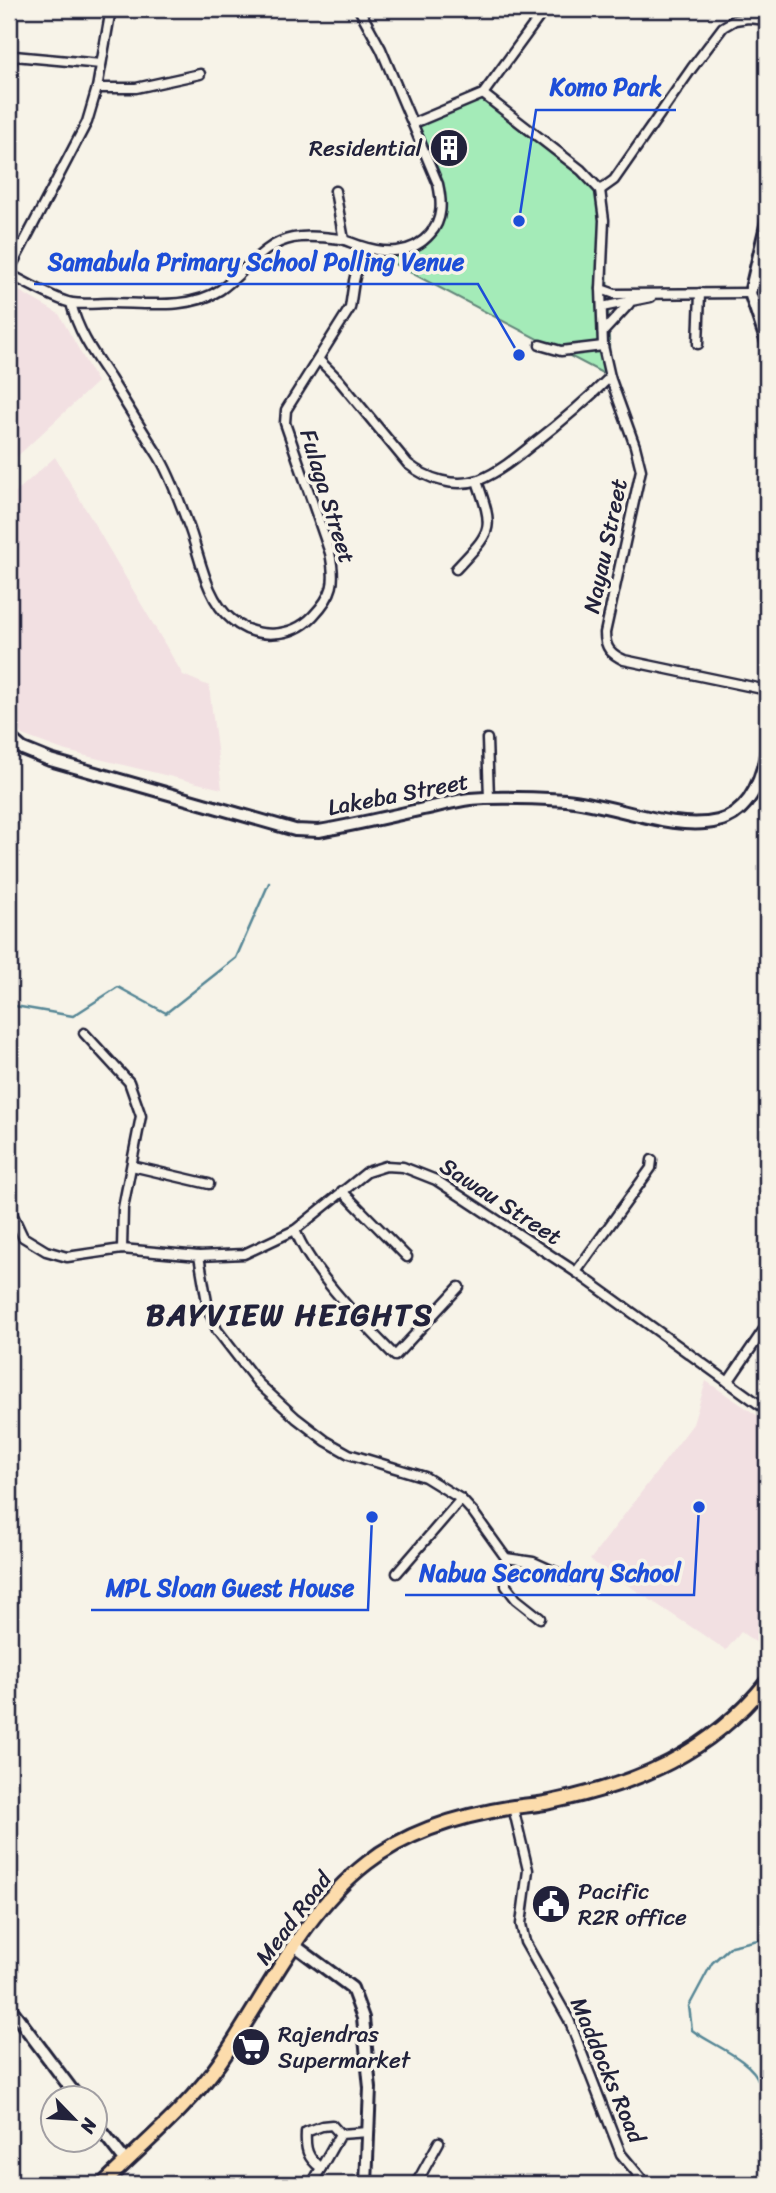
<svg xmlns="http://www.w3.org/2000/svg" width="776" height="2193" viewBox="0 0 776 2193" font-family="Sriracha,sans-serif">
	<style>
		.built { fill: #f2e0e2 }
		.green { fill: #a4ebb8; stroke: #63867a; stroke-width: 2 }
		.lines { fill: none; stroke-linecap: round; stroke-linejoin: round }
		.stream { stroke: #578796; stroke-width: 2.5 }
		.minor-casing { stroke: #22223b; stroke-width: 13 }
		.secondary-casing { stroke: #22223b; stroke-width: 16 }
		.primary-casing { stroke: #22223b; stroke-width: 18 }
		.minor { stroke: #f7f3e8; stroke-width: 8 }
		.secondary { stroke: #f7f3e8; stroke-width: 10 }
		.primary { stroke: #fcdcac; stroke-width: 12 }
		.labels { text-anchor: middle; stroke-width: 7; stroke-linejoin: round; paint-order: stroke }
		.poi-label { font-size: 23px; fill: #22223b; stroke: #f7f3e8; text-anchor: start }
		.street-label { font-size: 23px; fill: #22223b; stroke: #f7f3e8 }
		.district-label { font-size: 30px; font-weight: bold; letter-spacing: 2px; fill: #22223b; stroke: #f7f3e8 }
		.leader { fill: none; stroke: #1d4ed8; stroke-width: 2.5 }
		.callout-dot { fill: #1d4ed8; stroke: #f7f3e8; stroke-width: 2.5 }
		.callout-label { font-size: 24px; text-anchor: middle; font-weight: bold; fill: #1d4ed8; stroke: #f7f3e8; stroke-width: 7; stroke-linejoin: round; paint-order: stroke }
	</style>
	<rect width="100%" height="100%" fill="#f7f3e8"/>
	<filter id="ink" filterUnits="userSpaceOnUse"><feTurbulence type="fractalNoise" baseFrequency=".0143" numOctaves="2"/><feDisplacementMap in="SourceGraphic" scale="14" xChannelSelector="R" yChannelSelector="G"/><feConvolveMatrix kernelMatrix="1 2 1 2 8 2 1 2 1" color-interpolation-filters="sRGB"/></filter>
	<g filter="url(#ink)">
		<g class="built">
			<path d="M14,288l45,26 38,68 -88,82v-166z"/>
			<path d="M55,457l128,218 26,11 13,103 -156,-38 -44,-16 -13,-20v-217z"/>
			<path d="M706,1381l61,41v228l-26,-18 -15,18 -136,-90 103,-136z"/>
		</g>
		<path class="green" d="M483,95l122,92 5,190 -248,-130 39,7 26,-17 12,-33 -25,-83z"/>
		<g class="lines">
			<g class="stream">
				<path d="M9,1005l64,11 45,-29 48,26 70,-55 33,-75"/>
				<path d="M767,1938l-36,8 -19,17 -23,43 3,24c18,14 61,30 67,52 6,20 -4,40 8,58"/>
			</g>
			<g class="minor-casing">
				<g id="minor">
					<path d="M9,69l5,-13 87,8"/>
					<path d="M97,88h39l64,-14"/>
					<path d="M483,94l98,76 19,20 4,30 -3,69 2,57 7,31 25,69 6,24 -36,163c0,15 6,21 19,27l143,30"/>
					<path d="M414,123l69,-29 62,-85"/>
					<path d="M600,190l14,-10 78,-112 31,-41 12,-7 13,-2 19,2"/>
					<path d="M335,191l9,49"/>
					<path d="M9,271l78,-149 10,-34 14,-79"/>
					<path d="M9,274c16,8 47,26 63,29 12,2 26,0 38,0 34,0 80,7 110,-13 24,-16 43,-47 73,-52 15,-3 32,-1 48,1 7,2 13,5 20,7 23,8 51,9 69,-12 13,-14 12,-32 8,-50l-57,-135 -22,-40"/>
					<path d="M601,289l14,5 135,-1"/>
					<path d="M71,303c7,29 23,51 39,75 16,26 32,52 48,77 13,21 21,46 30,69 12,30 17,74 43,95 24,21 61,19 82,-3 21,-22 23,-34 17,-63l-45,-130 1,-13 64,-102 4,-27 8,-34"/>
					<path d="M602,307l49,-10"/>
					<path d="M603,332l26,-28"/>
					<path d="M698,344l2,-51"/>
					<path d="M540,345l21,6 42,-5"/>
					<path d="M319,360l19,19 70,85c19,15 46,24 71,16 20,-8 37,-22 54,-36 27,-21 52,-42 77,-67"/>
					<path d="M456,569c36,-39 39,-37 21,-88"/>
					<path d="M487,739l2,59"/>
					<path d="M84,1033l45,49 12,34 -18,92 -1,41"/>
					<path d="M132,1166l77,18"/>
					<path d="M342,1191l65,66"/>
					<path d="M9,1207l14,30 23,14 21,6 55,-8 77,7 45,-2 51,-24 72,-58 19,-6 17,1 33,13 140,92 191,138"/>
					<path d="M295,1230c17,43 68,93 100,126l64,-69"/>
					<path d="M199,1256l9,52 9,22 41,53 38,35 30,23 23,13 76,23 36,22 12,13 33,46v28l10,13 24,19"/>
					<path d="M576,1272l75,-104 1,-8"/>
					<path d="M728,1382l39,-57"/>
					<path d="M506,1558l27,4 38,17"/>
					<path d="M397,1573l64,-74"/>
					<path d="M513,1807l15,63 -7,54 4,18 44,78 52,134 25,30"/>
					<path d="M321,2168c-14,-10 -16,-20 -15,-36l16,-6 10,-1 8,9"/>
					<path d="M312,2184l28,-50 29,-2"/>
					<path d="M416,2184l23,-42"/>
				</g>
			</g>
			<g class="secondary-casing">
				<g id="secondary">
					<path d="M767,221l-17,72 17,50"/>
					<path d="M9,737l14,12 27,11 245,70 24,1c35,-6 69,-14 104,-22 16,-3 31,-8 47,-10 31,-3 65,-1 96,1 47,4 108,32 152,21 32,-8 44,-43 49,-71"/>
					<path d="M294,1945l58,43 11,30 7,70 -4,96"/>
					<path d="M9,2006l69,92"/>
					<path d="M94,2121l32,41"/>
				</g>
			</g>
			<g class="primary-casing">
				<path id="primary" d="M103,2184c39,-39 85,-76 117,-122 47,-67 81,-148 147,-199 40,-32 96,-48 147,-56 12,-2 24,-2 36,-5 88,-18 160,-49 217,-120"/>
			</g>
			<use href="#minor" class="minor"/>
			<use href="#secondary" class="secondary"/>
			<use href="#primary" class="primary"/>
		</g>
	</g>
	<defs>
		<g id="building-disc" transform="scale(2.0125)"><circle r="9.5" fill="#22223b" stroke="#f7f3e8"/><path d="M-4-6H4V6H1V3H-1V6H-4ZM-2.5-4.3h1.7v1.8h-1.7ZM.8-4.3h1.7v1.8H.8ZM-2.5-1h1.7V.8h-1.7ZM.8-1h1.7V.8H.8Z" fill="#fff"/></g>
		<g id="civic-disc" transform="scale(2.0125)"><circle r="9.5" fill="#22223b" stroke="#f7f3e8"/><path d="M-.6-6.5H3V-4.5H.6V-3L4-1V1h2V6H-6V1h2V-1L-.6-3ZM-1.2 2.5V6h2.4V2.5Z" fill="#fff"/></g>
		<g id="supermarket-disc" transform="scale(2.0125)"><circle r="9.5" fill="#22223b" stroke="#f7f3e8"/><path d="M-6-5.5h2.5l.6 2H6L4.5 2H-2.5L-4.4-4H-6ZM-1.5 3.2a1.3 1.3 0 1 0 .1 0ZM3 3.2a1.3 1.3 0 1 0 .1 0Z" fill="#fff"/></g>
	</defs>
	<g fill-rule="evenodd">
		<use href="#building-disc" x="449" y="148"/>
		<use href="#civic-disc" x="551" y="1904"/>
		<use href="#supermarket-disc" x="251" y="2047"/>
	</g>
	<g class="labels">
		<g class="poi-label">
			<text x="422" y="156" text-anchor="end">Residential</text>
			<text x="578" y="1899">Pacific<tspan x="578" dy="26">R2R office</tspan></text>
			<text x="278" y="2042">Rajendras<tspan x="278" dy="26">Supermarket</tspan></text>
		</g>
		<g class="street-label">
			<text transform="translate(328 496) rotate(73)" y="8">Fulaga Street</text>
			<text transform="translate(605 546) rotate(-78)" y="8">Nayau Street</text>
			<text transform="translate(398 794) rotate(-11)" y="8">Lakeba Street</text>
			<text transform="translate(501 1201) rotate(33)" y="8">Sawau Street</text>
			<text transform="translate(293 1918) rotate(-53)" y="8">Mead Road</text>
			<text transform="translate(608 2070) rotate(67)" y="8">Maddocks Road</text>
		</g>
		<g class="district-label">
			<text x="290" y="1325">BAYVIEW HEIGHTS</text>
		</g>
	</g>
	<path class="leader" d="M519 221L536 110H676M519 355L478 284H34M699 1507L694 1595H405M372 1517L368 1610H91"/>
	<g class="callout-dot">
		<circle cx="519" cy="221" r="7"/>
		<circle cx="519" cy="355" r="7"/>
		<circle cx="699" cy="1507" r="7"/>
		<circle cx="372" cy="1517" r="7"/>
	</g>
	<g class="callout-label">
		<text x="606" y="95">Komo Park</text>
		<text x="256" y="270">Samabula Primary School Polling Venue</text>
		<text x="550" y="1581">Nabua Secondary School</text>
		<text x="230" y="1596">MPL Sloan Guest House</text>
	</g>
	<rect width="776" height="2193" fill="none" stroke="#f7f3e8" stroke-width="35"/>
	<rect x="18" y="18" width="741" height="2158" fill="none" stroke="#22223b" stroke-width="2.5" filter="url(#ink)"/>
	<g transform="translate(74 2119) rotate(115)"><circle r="33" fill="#f7f3e8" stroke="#a29fa3" stroke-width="2"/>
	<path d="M0-5L12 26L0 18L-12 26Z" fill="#22223b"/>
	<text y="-10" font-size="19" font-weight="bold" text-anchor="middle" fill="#22223b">N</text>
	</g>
</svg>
